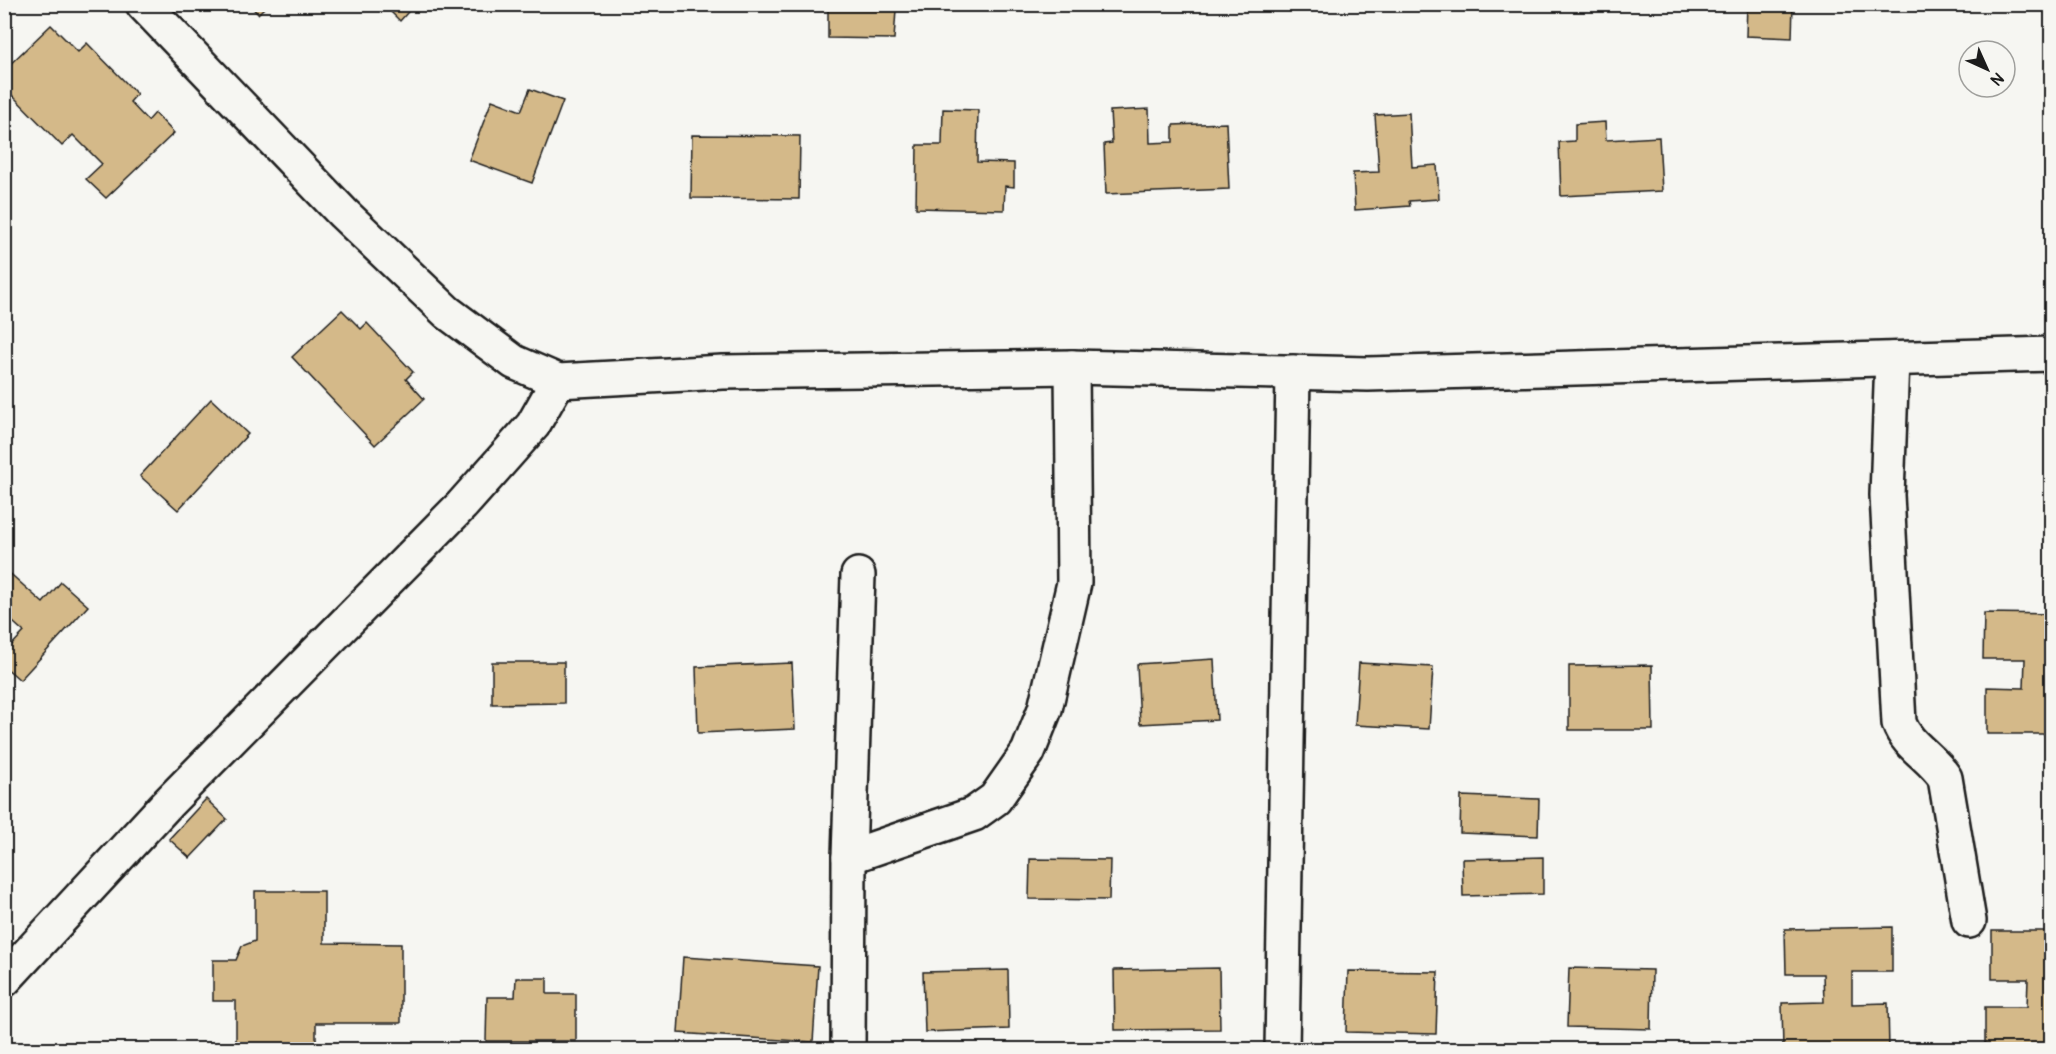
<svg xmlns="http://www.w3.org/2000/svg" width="2056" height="1054" viewBox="0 0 2056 1054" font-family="Pangolin,sans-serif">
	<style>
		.building { fill: #d4b989; stroke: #1c1c1c; stroke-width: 1.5 }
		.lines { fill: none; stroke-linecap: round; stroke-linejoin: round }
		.street-casing { stroke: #1c1c1c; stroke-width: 38 }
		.street { stroke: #f6f6f2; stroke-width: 33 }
	</style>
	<rect width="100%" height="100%" fill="#f6f6f2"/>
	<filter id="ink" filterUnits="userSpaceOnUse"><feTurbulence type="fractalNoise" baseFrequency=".0167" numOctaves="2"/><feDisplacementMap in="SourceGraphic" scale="12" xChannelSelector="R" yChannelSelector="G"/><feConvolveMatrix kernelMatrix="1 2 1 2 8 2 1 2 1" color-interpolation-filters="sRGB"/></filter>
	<g filter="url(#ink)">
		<g class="building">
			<path d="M249,4h19l-10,10z"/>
			<path d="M383,4h32l-15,17z"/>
			<path d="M1747,4h46l-1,34 -46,-2z"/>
			<path d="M828,9l68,1 -2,29 -66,-1z"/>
			<path d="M51,25l27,27 9,-9 50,51 -7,8 18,19 7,-8 19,20 -68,65 -20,-19 16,-15 -29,-29 -11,11 -58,-59v-17z"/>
			<path d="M530,89l33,12 -31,82 -63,-23 23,-60 29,11z"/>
			<path d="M943,109l35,1 -1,52 37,1v24l-9,-1 -1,24 -88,-2 1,-63h25z"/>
			<path d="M1149,109l1,34 23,-1v-17l53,-2 3,66 -123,5 -2,-50 8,-1 -2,-32z"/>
			<path d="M1409,113l3,54 25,-2 2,34 -30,2 1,5 -55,4 -2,-37 26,-1 -4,-57z"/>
			<path d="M1605,122l1,18 53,-3 3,54 -101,5 -2,-54 16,-1v-17z"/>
			<path d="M692,135l108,1 -1,63 -108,-1z"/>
			<path d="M342,310l19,19 6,-6 46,49 -7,7 18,20 -49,46 -83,-88z"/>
			<path d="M211,399l37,35 -70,76 -38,-34z"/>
			<path d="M4,568l39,35 18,-21 27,24 -68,74 -16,-14v-13l20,-21 -20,-18z"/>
			<path d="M1984,613l68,1v49h-7v24h7v47h-65v-47l37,1 1,-29h-42z"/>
			<path d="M1214,659l3,61 -77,4 -3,-60z"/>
			<path d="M492,662h72v41l-72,1z"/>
			<path d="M792,663l3,66 -97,4 -2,-66z"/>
			<path d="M1359,663l74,4 -4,62 -74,-4z"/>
			<path d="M1652,665l1,65h-84v-64z"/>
			<path d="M1461,796l78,3 -1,37 -78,-3z"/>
			<path d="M206,799l21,20 -37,39 -21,-19z"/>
			<path d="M1543,857v37l-80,2 -1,-37z"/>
			<path d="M1030,859l80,1 -1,40 -80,-1z"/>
			<path d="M255,891h69v52l77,1v79h-85v27h-80v-49h-23v-41h23l6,-14 13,-5z"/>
			<path d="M1892,927v45h-40v32l36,-1 1,47h-106l-1,-47 42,-1 -1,-28h-37l-1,-45z"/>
			<path d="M1992,931h60v119h-67v-43h42l1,-28h-36z"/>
			<path d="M683,957l135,9 -5,76 -135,-9z"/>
			<path d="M1219,968l1,61 -105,1 -1,-60z"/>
			<path d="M1569,968l83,2 -1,59 -84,-2z"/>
			<path d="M1008,970l1,59 -84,3 -2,-60z"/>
			<path d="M1348,971l90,1 -2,62 -90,-2z"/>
			<path d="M516,978h31v16h29v47h-90l1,-44h28z"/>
		</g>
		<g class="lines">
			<g class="street-casing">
				<g id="street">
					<path d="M143,4l200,209 104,99 67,50 44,19 165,-9 349,-5 296,7 684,-20"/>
					<path d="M1892,359l-5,136 12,228c8,23 33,34 46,55l24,143"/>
					<path d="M849,857l125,-43 21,-15 33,-47 17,-43 29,-126 -2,-216"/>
					<path d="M4,980l163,-176 295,-299 71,-80 25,-44"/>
					<path d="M848,1050l1,-193 9,-282"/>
					<path d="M1282,1050l11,-678"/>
				</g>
			</g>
			<use href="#street" class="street"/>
		</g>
	</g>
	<rect width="2056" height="1054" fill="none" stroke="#f6f6f2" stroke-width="24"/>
	<rect x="12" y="12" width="2032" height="1030" fill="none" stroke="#1c1c1c" stroke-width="2" filter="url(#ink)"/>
	<g transform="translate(1987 69) rotate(135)"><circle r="28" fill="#f6f6f2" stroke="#9f9f9c" stroke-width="1.5"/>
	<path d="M0-4.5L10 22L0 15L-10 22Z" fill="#1c1c1c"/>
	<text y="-9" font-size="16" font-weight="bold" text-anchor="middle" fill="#1c1c1c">N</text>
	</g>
</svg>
